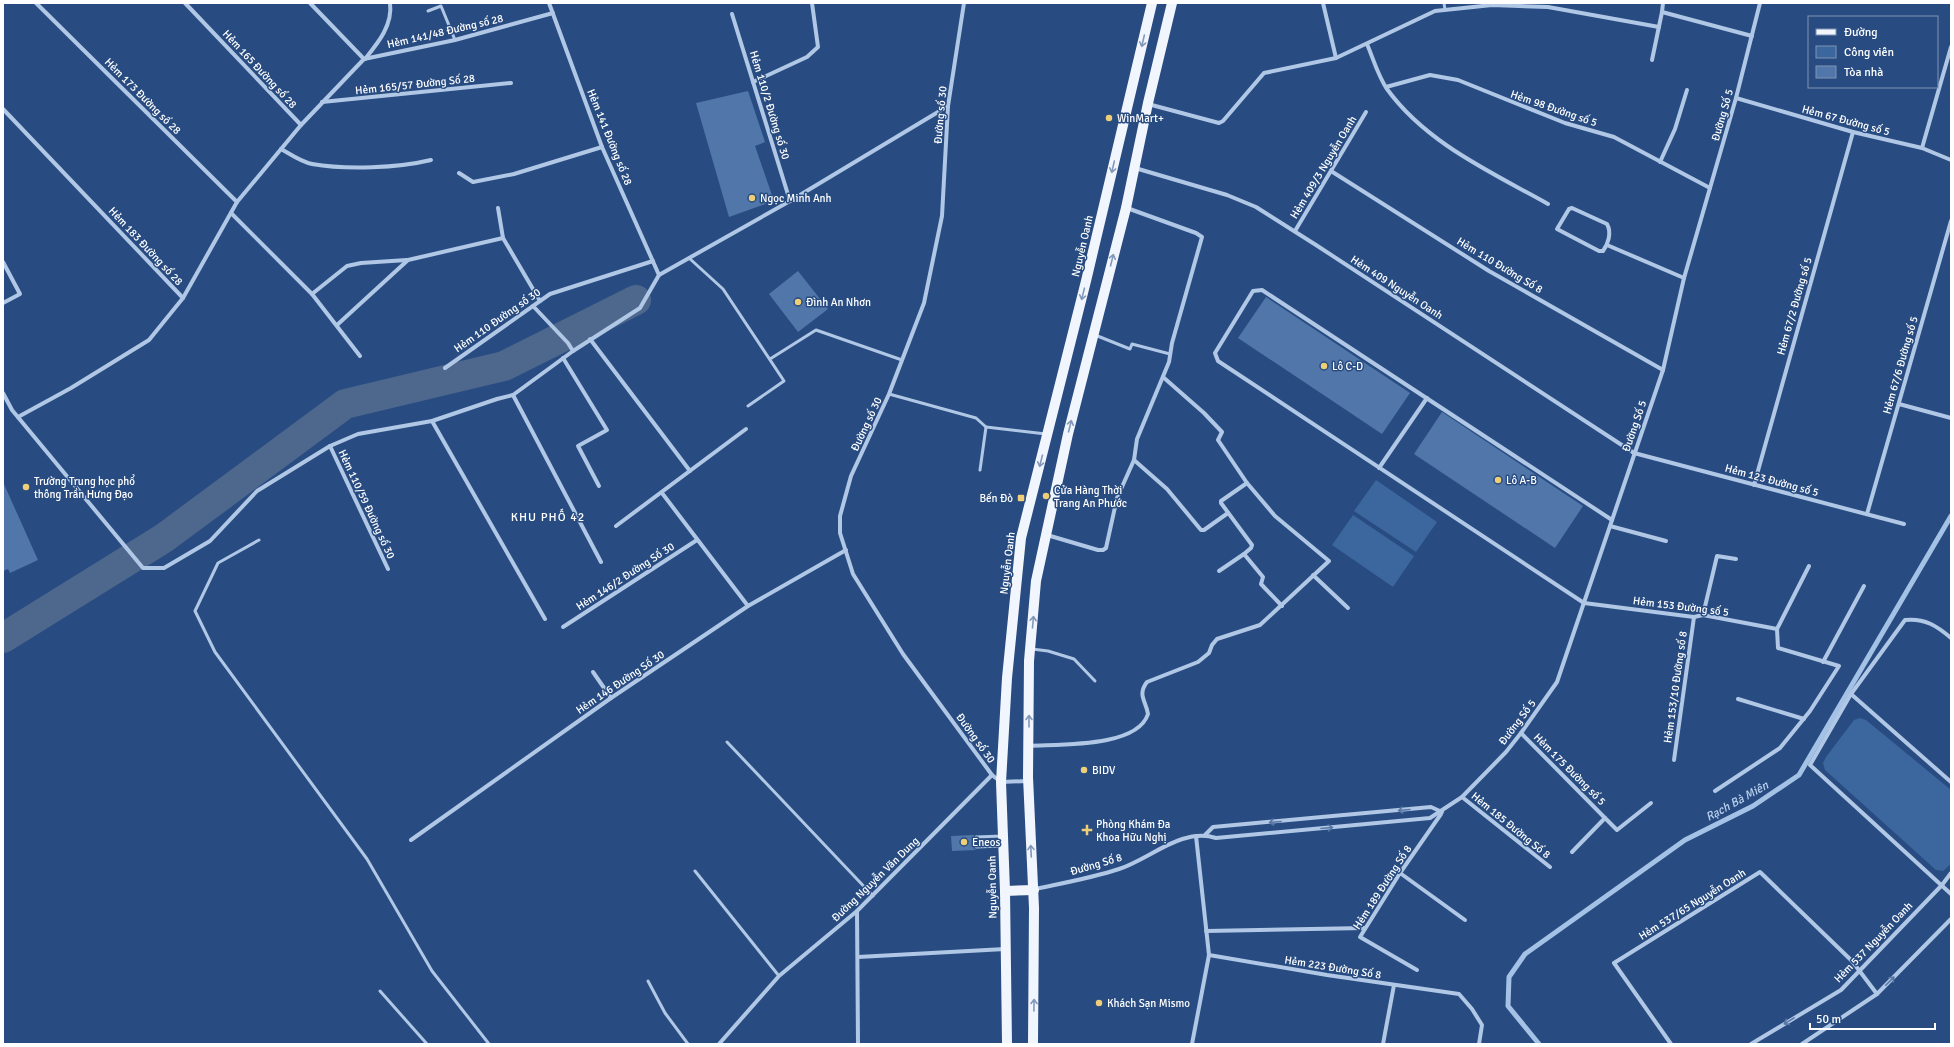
<svg xmlns="http://www.w3.org/2000/svg" width="1954" height="1047" viewBox="0 0 1954 1047" font-family="Signika,sans-serif">
	<style>
		.green { fill: #3c669e }
		.lines { fill: none; stroke-linecap: round; stroke-linejoin: round }
		.stream { stroke: #a4c1e6; stroke-width: 5 }
		.river { stroke: #4e678d; stroke-width: 30 }
		.building { fill: #5076aa }
		.service { stroke: #b0c7e6; stroke-width: 3 }
		.minor { stroke: #b0c7e6; stroke-width: 4 }
		.primary { stroke: #f1f5fd; stroke-width: 10 }
		.oneway { stroke: #8298b9 }
		.oneway2 { stroke: #5877a4 }
		.poi-dot { fill: #eece76; stroke: #284c81; stroke-width: 1.5 }
		.labels { text-anchor: middle; stroke-width: 3; stroke-linejoin: round; paint-order: stroke }
		.street-label { font-size: 11px; fill: #fff; stroke: #284c81 }
		.poi-label { font-size: 11px; fill: #fff; stroke: #284c81; text-anchor: start }
		.neighbourhood-label { font-size: 12px; letter-spacing: 1px; fill: #fff; stroke: #284c81 }
		.water-label { font-size: 12px; font-style: italic; fill: #bbd1ee; stroke: #284c81 }
	</style>
	<rect width="100%" height="100%" fill="#284c81"/>
	<g class="green">
		<path d="M1376,480l61,42 -21,30 -62,-41z"/>
		<path d="M1353,515l61,41 -21,31 -61,-42z"/>
		<path d="M1860,718l6,2 85,70v74l-8,7 -7,-1 -111,-100 -2,-7 3,-6 28,-37z"/>
	</g>
	<g class="lines">
		<path class="stream" d="M1539,1044l-31,-38 1,-29 16,-23 160,-114 68,-34 46,-31 152,-259"/>
		<path class="river" d="M3,638l161,-100 181,-134 159,-38 132,-66"/>
	</g>
	<g class="building">
		<path d="M748,91l17,51 -10,4 19,55 -45,16 -33,-114z"/>
		<path d="M798,271l30,38 -30,23 -29,-38z"/>
		<path d="M1266,297l144,96 -28,41 -144,-96z"/>
		<path d="M1442,412l141,94 -28,42 -141,-94z"/>
		<path d="M3,482l35,78 -28,13 -2,-4 -5,2z"/>
		<path d="M974,835l2,9 -3,4 3,2 -24,1 -1,-15z"/>
	</g>
	<g class="lines">
		<g class="service">
			<path d="M1444,3l1,7"/>
			<path d="M428,11l13,-5 14,34"/>
			<path d="M689,258l34,31 61,92 -36,25"/>
			<path d="M1095,335l35,14 2,-5 38,10"/>
			<path d="M770,359l46,-29 86,30"/>
			<path d="M889,394l87,24 10,9"/>
			<path d="M980,470l6,-43 60,7"/>
			<path d="M259,540l-41,23 -23,48 20,41 152,207 65,112 57,73"/>
			<path d="M1032,649l16,2 26,8 21,22"/>
			<path d="M727,742l146,154"/>
			<path d="M976,837l26,-1"/>
			<path d="M976,847l26,-1"/>
			<path d="M695,871l84,105"/>
			<path d="M648,981l17,32 23,31"/>
			<path d="M380,991l47,53"/>
		</g>
		<g class="minor">
			<path d="M36,3l201,199"/>
			<path d="M185,3l116,122 63,-66 -54,-56"/>
			<path d="M549,3l53,144 57,128"/>
			<path d="M964,3l-16,103 -6,110 -18,87 -35,91 -38,82 -11,40v17l13,41 50,80 89,121 9,7 27,-1"/>
			<path d="M1323,3l13,55"/>
			<path d="M1663,3l-1,9 90,24"/>
			<path d="M732,14l58,187"/>
			<path d="M1367,44c6,14 11,32 20,45 39,54 104,83 161,115"/>
			<path d="M364,59l91,-19 98,-27"/>
			<path d="M365,59c13,-16 28,-34 25,-56"/>
			<path d="M1652,60l10,-48"/>
			<path d="M753,82l54,-25 11,-10 -6,-44"/>
			<path d="M1386,87l44,-12 28,5 107,43 49,14 96,51"/>
			<path d="M1736,98l117,34 69,16 29,12"/>
			<path d="M322,102l189,-19"/>
			<path d="M1148,104l71,19 4,-2 41,-48 72,-15 99,-47 57,-6 56,2 111,20"/>
			<path d="M3,109l180,189 -34,42 -78,48 -53,29"/>
			<path d="M1922,148l29,-101"/>
			<path d="M281,149c9,5 20,13 31,15 34,6 86,4 119,-4"/>
			<path d="M1660,162l15,-33 12,-39"/>
			<path d="M1135,168l92,27 29,12 60,38 318,208 270,71"/>
			<path d="M1331,171l158,100 174,99"/>
			<path d="M459,173l14,9 41,-8 88,-27"/>
			<path d="M498,208l5,30 37,63"/>
			<path d="M1572,208l35,16c5,9 1,20 -4,27h-4l-42,-22 12,-20z"/>
			<path d="M231,213l81,81 48,62"/>
			<path d="M1295,231l71,-119"/>
			<path d="M1607,245l77,33"/>
			<path d="M3,262l17,32 -17,9"/>
			<path d="M312,294l35,-28 14,-3 46,-3"/>
			<path d="M183,298l54,-96 64,-77"/>
			<path d="M533,306l35,37 5,8"/>
			<path d="M337,325l71,-65 95,-22"/>
			<path d="M590,339l100,132"/>
			<path d="M563,358l44,72 -29,16 21,40"/>
			<path d="M445,368l105,-74 103,-33"/>
			<path d="M3,393l9,17 131,158h21l46,-27 47,-50 73,-45 28,-12 74,-13 65,-22 16,-4 60,-44 67,-43 19,-33 131,-74 158,-95"/>
			<path d="M513,395l88,167"/>
			<path d="M1899,404l52,14"/>
			<path d="M432,421l113,198"/>
			<path d="M330,446l58,123"/>
			<path d="M1134,460l33,29 34,41h3l24,-17"/>
			<path d="M1379,468l48,-70"/>
			<path d="M1247,483l-26,18v2l31,42 -1,3 -7,6 19,23 -2,7 21,22"/>
			<path d="M1754,485l99,-353"/>
			<path d="M662,493l86,113"/>
			<path d="M1867,514l84,-293"/>
			<path d="M1612,520l-350,-230 -9,1 -38,62 3,8 366,242 110,14 9,-2 74,14 1,19 61,18 -29,45 -30,37 -65,43"/>
			<path d="M616,526l130,-97"/>
			<path d="M1610,526l56,15"/>
			<path d="M1047,535l51,15h5l3,-2 11,-50 17,-38 3,-21 32,-77 3,-19 30,-106 -6,-4 -69,-25"/>
			<path d="M1219,571l25,-17"/>
			<path d="M1313,575l35,33"/>
			<path d="M1703,615l14,-59 19,3"/>
			<path d="M563,627l134,-87"/>
			<path d="M1777,629l32,-63"/>
			<path d="M1951,638c-14,-12 -26,-20 -46,-18l-54,74 -41,71 141,129"/>
			<path d="M1823,662l41,-76"/>
			<path d="M593,672l18,26"/>
			<path d="M1851,694l100,88"/>
			<path d="M1738,699l66,20"/>
			<path d="M1521,733l84,85"/>
			<path d="M1029,746c30,-2 108,2 119,-32 -2,-13 -11,-19 -1,-32l51,-20 11,-9 3,-8 5,-6 43,-14 69,-64 -54,-45 -28,-33 -29,-43 4,-8 -18,-19 -41,-36"/>
			<path d="M1674,760l20,-143"/>
			<path d="M1462,797l88,70"/>
			<path d="M1205,835l8,-8 218,-20 11,5"/>
			<path d="M1196,836l13,119 118,20 132,19 13,15 10,16 -3,19"/>
			<path d="M411,840l200,-142 137,-92 98,-56"/>
			<path d="M1572,852l33,-34 12,12 34,-27"/>
			<path d="M1400,873l65,47"/>
			<path d="M1035,889c28,-6 57,-11 84,-20 31,-10 63,-42 97,-31l214,-20 32,-21 44,-45 15,-19 36,-51 106,-312 21,-92 52,-180 24,-95"/>
			<path d="M857,911l1,133"/>
			<path d="M1206,931l159,-3"/>
			<path d="M858,957l147,-8"/>
			<path d="M1417,970l-57,-33 40,-64 41,-59"/>
			<path d="M719,1044l60,-68 78,-65 135,-136"/>
			<path d="M1192,1044l17,-89"/>
			<path d="M1383,1044l11,-59"/>
			<path d="M1671,1044l-57,-81 146,-91 92,89 25,33"/>
			<path d="M1751,1044l90,-54 101,-105 9,-12"/>
			<path d="M1802,1044l75,-50 74,-75"/>
		</g>
		<g class="primary">
			<path d="M1005,891l29,-1"/>
			<path d="M1007,1044l-2,-153 -4,-109 6,-104 14,-140 65,-257 66,-278"/>
			<path d="M1033,1044l1,-136 -6,-131 1,-116 7,-80 32,-147 58,-226 22,-105 24,-100"/>
		</g>
	</g>
	<defs><path id="oneway-shaft" d="M-6 0H5M1.5-3L5.5 0L1.5 3" fill="none" stroke-width="1.6" stroke-linecap="round" stroke-linejoin="round"/></defs>
	<g class="oneway">
		<use href="#oneway-shaft" transform="translate(1143 41) rotate(103)"/>
		<use href="#oneway-shaft" transform="translate(1113 167) rotate(103)"/>
		<use href="#oneway-shaft" transform="translate(1112 260) rotate(-76)"/>
		<use href="#oneway-shaft" transform="translate(1083 294) rotate(104)"/>
		<use href="#oneway-shaft" transform="translate(1070 426) rotate(-76)"/>
		<use href="#oneway-shaft" transform="translate(1041 461) rotate(104)"/>
		<use href="#oneway-shaft" transform="translate(1033 622) rotate(-85)"/>
		<use href="#oneway-shaft" transform="translate(1029 721) rotate(-90)"/>
		<use href="#oneway-shaft" transform="translate(1031 851) rotate(-93)"/>
		<use href="#oneway-shaft" transform="translate(1034 1005) rotate(-89)"/>
	</g>
	<g class="oneway2">
		<use href="#oneway-shaft" transform="translate(1404 810) rotate(175)"/>
		<use href="#oneway-shaft" transform="translate(1275 822) rotate(175)"/>
		<use href="#oneway-shaft" transform="translate(1327 828) rotate(-5)"/>
		<use href="#oneway-shaft" transform="translate(1890 981) rotate(-45)"/>
		<use href="#oneway-shaft" transform="translate(1789 1021) rotate(149)"/>
	</g>
	<g class="poi-dot">
		<circle cx="1109" cy="118" r="4"/>
		<circle cx="752" cy="198" r="4"/>
		<circle cx="798" cy="302" r="4"/>
		<circle cx="1324" cy="366" r="4"/>
		<circle cx="1498" cy="480" r="4"/>
		<circle cx="26" cy="487" r="4"/>
		<circle cx="1046" cy="496" r="4"/>
		<rect x="1017" y="494" width="8" height="8" rx="2"/>
		<circle cx="1084" cy="770" r="4"/>
		<path d="M1085 824h4v4h4v4h-4v4h-4v-4h-4v-4h4z"/>
		<circle cx="964" cy="842" r="4"/>
		<circle cx="1099" cy="1003" r="4"/>
	</g>
	<g class="labels">
		<g class="street-label">
			<text transform="translate(445 31) rotate(-13)" y="4">Hẻm 141/48 Đường số 28</text>
			<text transform="translate(260 69) rotate(47)" y="4">Hẻm 165 Đường số 28</text>
			<text transform="translate(415 84) rotate(-6)" y="4">Hẻm 165/57 Đường Số 28</text>
			<text transform="translate(143 96) rotate(45)" y="4">Hẻm 173 Đường số 28</text>
			<text transform="translate(770 105) rotate(73)" y="4">Hẻm 110/2 Đường số 30</text>
			<text transform="translate(1554 108) rotate(19)" y="4">Hẻm 98 Đường số 5</text>
			<text transform="translate(940 115) rotate(-85)" y="4">Đường số 30</text>
			<text transform="translate(1722 115) rotate(-74)" y="4">Đường Số 5</text>
			<text transform="translate(1846 120) rotate(15)" y="4">Hẻm 67 Đường số 5</text>
			<text transform="translate(610 137) rotate(68)" y="4">Hẻm 141 Đường số 28</text>
			<text transform="translate(1323 167) rotate(-59)" y="4">Hẻm 409/3 Nguyễn Oanh</text>
			<text transform="translate(146 246) rotate(47)" y="4">Hẻm 183 Đường số 28</text>
			<text transform="translate(1082 246) rotate(-77)" y="4">Nguyễn Oanh</text>
			<text transform="translate(1500 265) rotate(31)" y="4">Hẻm 110 Đường Số 8</text>
			<text transform="translate(1397 287) rotate(33)" y="4">Hẻm 409 Nguyễn Oanh</text>
			<text transform="translate(1794 306) rotate(-74)" y="4">Hẻm 67/2 Đường số 5</text>
			<text transform="translate(497 320) rotate(-35)" y="4">Hẻm 110 Đường số 30</text>
			<text transform="translate(1900 365) rotate(-74)" y="4">Hẻm 67/6 Đường số 5</text>
			<text transform="translate(866 424) rotate(-65)" y="4">Đường số 30</text>
			<text transform="translate(1634 426) rotate(-71)" y="4">Đường Số 5</text>
			<text transform="translate(1772 480) rotate(15)" y="4">Hẻm 123 Đường số 5</text>
			<text transform="translate(367 504) rotate(65)" y="4">Hẻm 110/59 Đường số 30</text>
			<text transform="translate(1007 563) rotate(-83)" y="4">Nguyễn Oanh</text>
			<text transform="translate(625 576) rotate(-33)" y="4">Hẻm 146/2 Đường Số 30</text>
			<text transform="translate(1681 606) rotate(7)" y="4">Hẻm 153 Đường số 5</text>
			<text transform="translate(620 682) rotate(-34)" y="4">Hẻm 146 Đường Số 30</text>
			<text transform="translate(1675 687) rotate(-82)" y="4">Hẻm 153/10 Đường số 8</text>
			<text transform="translate(1517 722) rotate(-53)" y="4">Đường Số 5</text>
			<text transform="translate(976 738) rotate(54)" y="4">Đường số 30</text>
			<text transform="translate(1570 769) rotate(45)" y="4">Hẻm 175 Đường số 5</text>
			<text transform="translate(1511 825) rotate(39)" y="4">Hẻm 185 Đường Số 8</text>
			<text transform="translate(1096 864) rotate(-16)" y="4">Đường Số 8</text>
			<text transform="translate(875 879) rotate(-44)" y="4">Đường Nguyễn Văn Dung</text>
			<text transform="translate(992 887) rotate(-91)" y="4">Nguyễn Oanh</text>
			<text transform="translate(1382 887) rotate(-57)" y="4">Hẻm 189 Đường Số 8</text>
			<text transform="translate(1692 904) rotate(-32)" y="4">Hẻm 537/65 Nguyễn Oanh</text>
			<text transform="translate(1873 942) rotate(-46)" y="4">Hẻm 537 Nguyễn Oanh</text>
			<text transform="translate(1333 967) rotate(9)" y="4">Hẻm 223 Đường Số 8</text>
		</g>
		<g class="poi-label">
			<text x="1117" y="122">WinMart+</text>
			<text x="760" y="202">Ngọc Minh Anh</text>
			<text x="806" y="306">Đình An Nhơn</text>
			<text x="1332" y="370">Lô C-D</text>
			<text x="1506" y="484">Lô A-B</text>
			<text x="34" y="485">Trường Trung học phổ<tspan x="34" dy="13">thông Trần Hưng Đạo</tspan></text>
			<text x="1054" y="494">Cửa Hàng Thời<tspan x="1054" dy="13">Trang An Phước</tspan></text>
			<text x="1013" y="502" text-anchor="end">Bến Đò</text>
			<text x="1092" y="774">BIDV</text>
			<text x="1096" y="828">Phòng Khám Đa<tspan x="1096" dy="13">Khoa Hữu Nghị</tspan></text>
			<text x="972" y="846">Eneos</text>
			<text x="1107" y="1007">Khách Sạn Mismo</text>
		</g>
		<g class="neighbourhood-label">
			<text x="548" y="521">KHU PHỐ 42</text>
		</g>
		<g class="water-label">
			<text transform="translate(1737 801) rotate(-29)" y="4">Rạch Bà Miên</text>
		</g>
	</g>
	<rect width="1954" height="1047" fill="none" stroke="#ffffff" stroke-width="8"/>
	<rect x="1808" y="16" width="130" height="72" fill="#284c81" stroke="#7e94b3"/>
	<rect x="1816" y="29" width="20" height="6" fill="#f1f5fd" stroke="#7e94b3"/>
	<text x="1844" y="36" font-size="12" fill="#ffffff">Đường</text>
	<rect x="1816" y="46" width="20" height="12" fill="#3c669e" stroke="#7e94b3"/>
	<text x="1844" y="56" font-size="12" fill="#ffffff">Công viên</text>
	<rect x="1816" y="66" width="20" height="12" fill="#5076aa" stroke="#7e94b3"/>
	<text x="1844" y="76" font-size="12" fill="#ffffff">Tòa nhà</text>
	<path d="M1810 1023v6h125v-6" fill="none" stroke="#ffffff" stroke-width="2"/>
	<text x="1816" y="1023" font-size="12" fill="#ffffff" stroke="#284c81" stroke-width="3" paint-order="stroke">50 m</text>
</svg>
